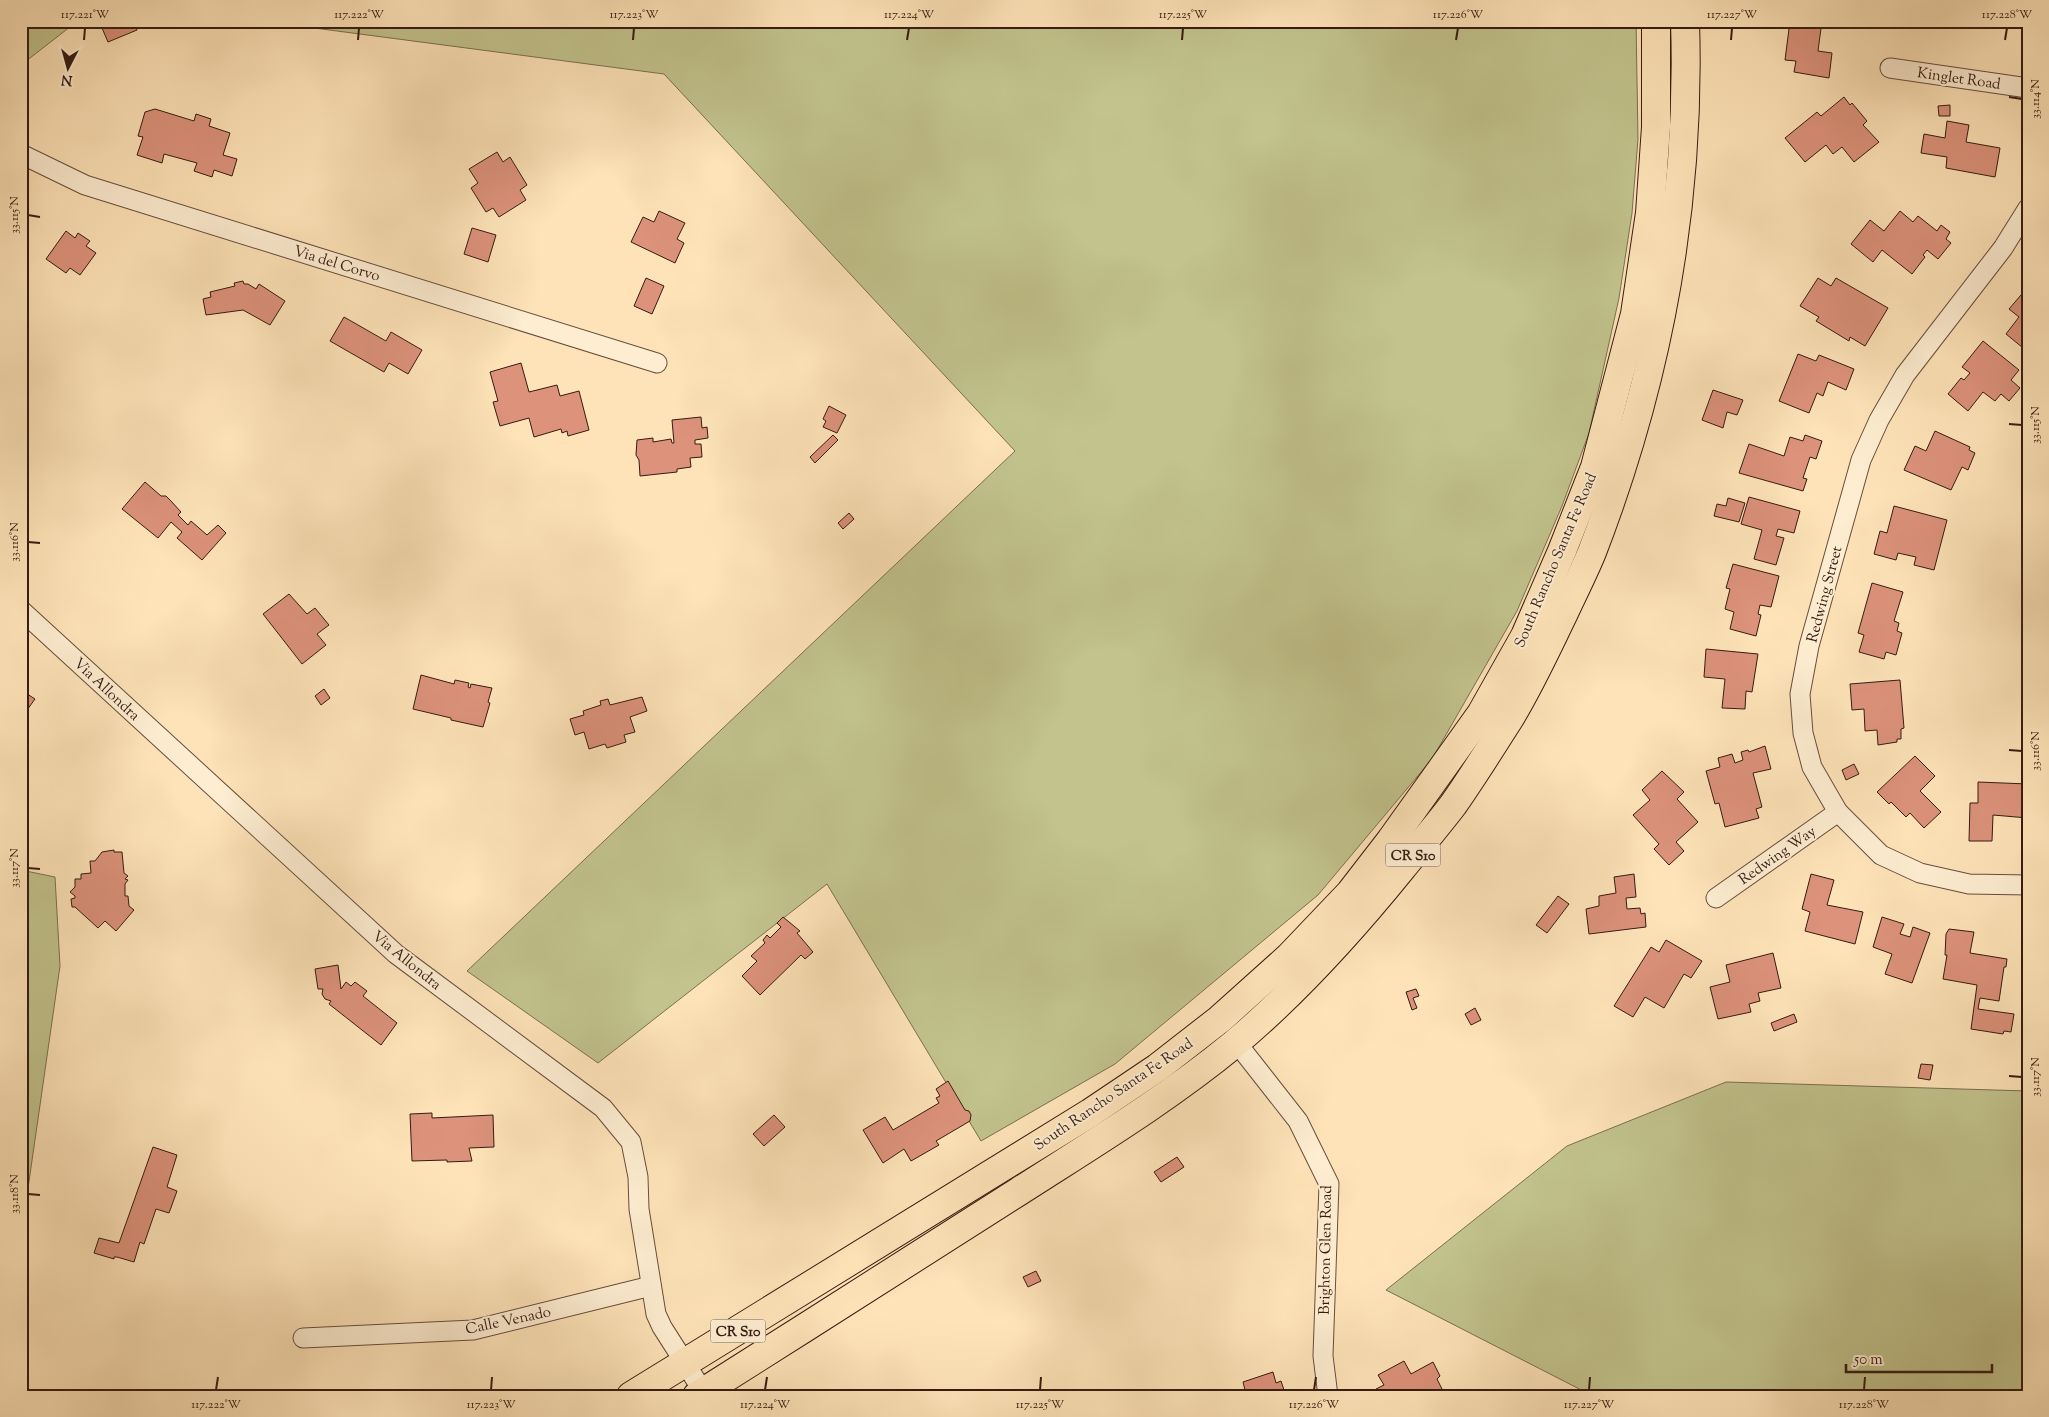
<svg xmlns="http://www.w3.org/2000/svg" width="2049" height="1417" viewBox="0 0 2049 1417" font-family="'Sorts Mill Goudy',serif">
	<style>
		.green { fill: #c2c38d; stroke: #7c6f4f }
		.building { fill: #dc927b; stroke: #361b11 }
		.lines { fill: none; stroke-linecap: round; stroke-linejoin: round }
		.minor-casing { stroke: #684d3b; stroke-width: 21 }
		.primary-casing { stroke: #361b11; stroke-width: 30 }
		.minor { stroke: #feedd1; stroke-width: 19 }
		.primary { stroke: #fee3b8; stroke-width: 28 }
		.ticks { fill: none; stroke: #361b11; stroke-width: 2 }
		.labels { text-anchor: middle; stroke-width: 4; stroke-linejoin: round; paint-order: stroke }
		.shield { fill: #feedd1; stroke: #725a4b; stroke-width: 1 }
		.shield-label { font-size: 14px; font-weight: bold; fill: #361b11 }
		.street-label { font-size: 15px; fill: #361b11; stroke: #feedd1 }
		.neatline { fill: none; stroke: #361b11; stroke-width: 2 }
		.ticks-label { font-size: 12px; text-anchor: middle; fill: #361b11 }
	</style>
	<rect width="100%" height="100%" fill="#fee3b8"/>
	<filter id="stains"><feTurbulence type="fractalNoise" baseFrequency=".004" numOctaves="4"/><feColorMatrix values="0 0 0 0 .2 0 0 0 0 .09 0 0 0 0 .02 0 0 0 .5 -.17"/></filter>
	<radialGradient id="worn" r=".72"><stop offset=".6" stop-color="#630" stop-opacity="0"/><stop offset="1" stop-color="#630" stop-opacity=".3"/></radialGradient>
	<g class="green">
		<path d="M21,21h67l-13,2 -54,42z"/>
		<path d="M261,21h1375l2,118 -6,74 -13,85 -30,135 -27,73 -45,105 -85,148 -114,136 -203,169 -134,77 -154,-257 -229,179 -131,-92 548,-520 -351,-377z"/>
		<path d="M21,870l34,7 5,89 -39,271z"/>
		<path d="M1726,1082l302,9v305h-435l-207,-106 181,-144z"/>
	</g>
	<g class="building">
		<path d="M99,21h35l3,9 -29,12z"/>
		<path d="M1790,21h32l-4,30 14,2 -3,25 -35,-6 2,-11 -11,-1z"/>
		<path d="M1844,97l6,8 2,-2 15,18 -4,4 16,17 -25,20 -12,-15 -9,7 -7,-9 -21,17 -20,-24 32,-26 4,4z"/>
		<path d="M1950,105v11h-11l-1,-10z"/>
		<path d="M155,109l39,12 2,-7 15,5 -2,7 21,7 -7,22 14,4 -5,17 -18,-6 -2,7 -18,-6 3,-8 -33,-9 -2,9 -25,-8 6,-18 -5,-1 7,-24z"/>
		<path d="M1947,121l22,4 -3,17 34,6 -5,29 -49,-9 1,-11 -26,-4 3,-19 21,4z"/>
		<path d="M497,152l6,10 7,-5 17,28 -7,5 6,10 -27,17 -6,-9 -7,4 -15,-24 7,-5 -9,-14z"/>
		<path d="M659,211l26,12 -8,16 7,4 -9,20 -44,-21 12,-25 11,5z"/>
		<path d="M1900,211l13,11 5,-6 19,15 4,-6 9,7 -4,7 5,4 -13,16 -11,-9 -4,5 2,2 -13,17 -30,-24 -9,12 -22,-18 19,-24 14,11z"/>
		<path d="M472,228l24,7 -8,27 -24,-8z"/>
		<path d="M66,231l9,7 3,-5 12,8 -4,5 10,7 -16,22 -10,-7 -4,5 -20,-14z"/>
		<path d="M646,278l18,8 -12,28 -18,-8z"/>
		<path d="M1818,278l13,8 5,-8 52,30 -23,38 -15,-9 -1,4 -33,-20 3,-4 -19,-11z"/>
		<path d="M243,281l1,3h4l8,5 3,-5 26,17 -15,24 -27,-15 -37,5 -3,-16 8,-2 -1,-5 25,-6 -1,-3z"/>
		<path d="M2027,288l1,1v63l-22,-18 13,-17 -10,-8z"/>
		<path d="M344,317l42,24 5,-9 31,18 -14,24 -19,-11 -5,9 -54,-31z"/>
		<path d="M1983,341l36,29 -8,10 9,8 -11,13 -8,-7 -6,7 -12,-9 -15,19 -20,-17 13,-16 3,2 6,-7 -8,-6z"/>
		<path d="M1798,354l18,7 3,-6 35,14 -8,21 -18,-8 -5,14 -6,-3 -8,20 -30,-12z"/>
		<path d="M521,363l8,29 28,-7 3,11 19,-5 10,39 -21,6 -1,-5 -5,2 -1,-4 -27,8 -5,-19 -29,8 -7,-24 5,-1 -8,-29z"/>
		<path d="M1713,390l30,10 -6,15 -10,-3 -4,16 -21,-8z"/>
		<path d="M829,406l17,9 -9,18 -14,-6 3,-6 -3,-2z"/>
		<path d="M701,417l1,11 5,-1 1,11 -13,2v4h6l1,13 -12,1 1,9 -14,2v3l-37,4 -1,-16 -3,-5 1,-15 16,-2v4l18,-3 1,4h2l-2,-23z"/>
		<path d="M1935,431l35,16 -1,3 6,3 -7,17 -6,-3 -11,23 -47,-20 11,-24 11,5z"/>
		<path d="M833,435l5,5 -23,23 -5,-6z"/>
		<path d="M1805,435l17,6 -6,18 -6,-2 -7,21 4,1 -4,12 -64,-18 10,-29 35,12 6,-19 13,4z"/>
		<path d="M145,482l16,14h5l5,5 10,11 -3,3 10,10 3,-4 16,14 11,-10 8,8 -24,27 -25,-22 5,-6 -11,-10 -13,16 -36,-29z"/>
		<path d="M1749,497l51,14 -6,22 -16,-4 -2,7 8,2 -8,27 -22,-6 8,-29 -21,-6z"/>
		<path d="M1728,498l17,5 -6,19 -25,-6 3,-12 9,2z"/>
		<path d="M1894,506l53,14 -13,50 -20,-5 2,-8 -18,-4 -2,7 -22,-6 6,-23 7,2z"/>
		<path d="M849,513l5,6 -11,10 -5,-6z"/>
		<path d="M1733,564l46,12 -8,31 -11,-2 -2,9 3,1 -5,21 -26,-7 4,-17 -9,-3 5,-20 -4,-1z"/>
		<path d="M1872,583l31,9 -9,29 5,2 -2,8 5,2 -6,22 -10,-3 -2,7 -25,-7 5,-17 -6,-2z"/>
		<path d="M289,594l18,20 8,-6 14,17 -12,9 9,11 -24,19 -39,-50z"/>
		<path d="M1706,649l52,5 -6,38 -6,-1 -1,18 -23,-1 3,-29 -21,-2z"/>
		<path d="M421,675l33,9 1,-4 14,3 -1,4 2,1 1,-4 21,4 -4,14 2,1 -7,24 -32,-7v-2l-38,-9z"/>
		<path d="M1900,680l4,48 -3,1v10h-4v3l-19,3 -1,-15 -12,1 -1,-22 -12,1 -2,-26z"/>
		<path d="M324,689l6,9 -9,7 -6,-9z"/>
		<path d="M21,690l14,9 -8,11 -6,18z"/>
		<path d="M642,697l5,14 -17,6 5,15 -11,3 2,7 -19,6 -2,-4 -16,5 -5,-17 -9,3 -5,-16 14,-4 -1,-4 18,-6 -1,-4 8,-2 2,6z"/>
		<path d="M21,729l6,2 -2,6 3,1 -4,13 -3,-1z"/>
		<path d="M1765,746l6,23 -18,4 9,34 -6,2 3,9 -34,9 -6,-24 -4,1 -9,-33 14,-4 -2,-9 14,-4 3,9 8,-3 -2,-8 7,-2 1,2z"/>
		<path d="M1915,756l20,20 -15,15 21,21 -17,16 -14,-15 -4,4 -15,-15 -2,2 -12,-12z"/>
		<path d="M1854,764l5,10 -13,6 -4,-10z"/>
		<path d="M1662,771l22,21 -7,7 21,23 -22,20 8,9 -15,14 -15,-16 5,-5 -26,-29 17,-15 -8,-10z"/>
		<path d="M1978,782l50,2v34l-35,-3 -1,26h-23l1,-38h8z"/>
		<path d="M114,850v2h8l2,21 4,3 -3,3 3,1 -3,4v12h3l1,10 5,4 -18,21 -11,-10 -7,7 -23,-21h-3l-1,-8 4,-1v-2l-5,-4 5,-5v-8h6v-5l10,-1 -1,-12h5l7,-9z"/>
		<path d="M1634,874l2,23 -10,1 1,11 13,-1 1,6 4,-1 1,14 -57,7 -3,-25 13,-3v-10l17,-3 -2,-16z"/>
		<path d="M1811,874l23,6 -7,25 36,7 -8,32 -50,-13 5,-19 -8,-3z"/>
		<path d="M1558,896l11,8 -22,29 -11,-8z"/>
		<path d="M783,917l17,14 -3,2 16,19 -8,7 -4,-4 -41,40 -18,-19 15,-15 -6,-5 14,-13 -2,-3 4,-5 3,3 11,-11 -4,-4z"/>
		<path d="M1882,917l22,7 -4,10 10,3 3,-10 17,6 -18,50 -27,-9 7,-20 -19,-7z"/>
		<path d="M1949,929l25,3 -4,21 37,6 -1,8h-2l-5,34 -19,-3 -2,11 36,5 -3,18 -7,-1 -1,3 -32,-5 6,-44 -34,-6 4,-24h-2l1,-21z"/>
		<path d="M1666,940l36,21 -11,17 -7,-4 -20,34 -19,-11 -12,20 -19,-11 37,-59 8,5z"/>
		<path d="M1773,953l8,35 -23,5 2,8 -11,3 2,8 -33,7 -8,-32 20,-5 -4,-17z"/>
		<path d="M338,965l3,24 5,-7 5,4 4,-4 12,9 -4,5 34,27 -16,22 -52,-41 2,-3 -6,-2 -3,-5 1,-5h-5l-3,-20z"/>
		<path d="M1416,989l3,7 -6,2 4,10 -5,2 -6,-18z"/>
		<path d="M1475,1008l6,12 -10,5 -6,-11z"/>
		<path d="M1794,1014l3,8 -23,9 -3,-8z"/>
		<path d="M1921,1064l12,1 -3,15 -12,-2z"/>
		<path d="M948,1081l17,29 4,1 2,4 -1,6 -34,20 3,4 -28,16 -7,-12 -21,14 -20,-33 22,-13 8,13 46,-27 -3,-5 4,-2 -4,-7z"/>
		<path d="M432,1113v5l61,-3 1,32 -25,1 3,13 -25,1v-2l-35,1 -2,-47z"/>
		<path d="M774,1115l11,12 -21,19 -11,-12z"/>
		<path d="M153,1147l24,8 -10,32 10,4 -8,22 -13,-4 -12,35 -4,-2 -6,20 -17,-5h-3v2l-20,-6 5,-15 20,5z"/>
		<path d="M1177,1157l7,10 -23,15 -7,-10z"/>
		<path d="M1036,1271l5,10 -13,6 -5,-10z"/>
		<path d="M1404,1361l7,13 22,-12 7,14 -3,3 6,12 -8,5h-58l-1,-2 2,-2 -2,-3 8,-4 -6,-10z"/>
		<path d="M1273,1372l3,11 5,-2 5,15h-45l5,-2 -3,-12z"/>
		<path d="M105,1390h18l1,6h-19z"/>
	</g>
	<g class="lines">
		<g class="minor-casing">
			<g id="minor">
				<path d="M1890,68l138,20"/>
				<path d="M21,154l64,31 572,178"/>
				<path d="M2028,208l-25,40 -98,127 -26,45 -18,40 -52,186 -9,48 3,39 9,34 26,45 43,43 39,18 49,11 59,1"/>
				<path d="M21,610l375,344 207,154 28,34 7,35 1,32 17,105 6,13 44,69"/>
				<path d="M1716,898l122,-86"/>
				<path d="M1236,1042l62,79 31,63 -6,172 5,40"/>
				<path d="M303,1338l170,-8 178,-44"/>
			</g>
		</g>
		<g class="primary-casing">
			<g id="primary">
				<path d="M631,1396l459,-283 67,-45 63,-49 69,-62 61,-64 41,-53 90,-126 44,-78 37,-85 33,-84 40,-153 15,-101 6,-86v-106"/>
				<path d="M697,1396c107,-68 214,-135 321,-204 73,-47 148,-92 216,-148 62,-52 117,-113 168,-176 17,-21 35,-42 51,-63 19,-27 37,-56 55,-84 20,-32 37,-69 54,-104 10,-22 21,-43 30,-65 66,-171 99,-348 93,-531"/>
			</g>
		</g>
		<use href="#minor" class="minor"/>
		<use href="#primary" class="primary"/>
	</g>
	<path class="ticks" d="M84,40l1,-12M358,40l1,-12M633,40l1,-12M907,40l2,-12M1182,40l1,-12M1456,40l2,-12M1731,40l1,-12M2005,40l2,-12M2009,97l13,2M28,215l12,2M2009,424l13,1M28,542l12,1M2009,750l13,1M28,868l12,1M2009,1076l13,1M28,1194l12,1M216,1390l2,-13M491,1390l1,-13M765,1390l2,-13M1040,1390l1,-13M1314,1390l2,-13M1589,1390l1,-13M1864,1390l1,-13"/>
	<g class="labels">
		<g class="shield">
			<rect x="1385.5" y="843.5" width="55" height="23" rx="4"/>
			<rect x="710.5" y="1319.5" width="55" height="23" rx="4"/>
		</g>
		<g class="shield-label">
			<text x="1413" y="860">CR S10</text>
			<text x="738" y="1336">CR S10</text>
		</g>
		<g class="street-label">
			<text transform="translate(1959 78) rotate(8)" y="5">Kinglet Road</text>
			<text transform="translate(337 263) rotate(17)" y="5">Via del Corvo</text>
			<text transform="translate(1555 560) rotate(-67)" y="5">South Rancho Santa Fe Road</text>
			<text transform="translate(1824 594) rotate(-75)" y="5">Redwing Street</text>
			<text transform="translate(107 689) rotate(43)" y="5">Via Allondra</text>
			<text transform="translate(1777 855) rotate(-35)" y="5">Redwing Way</text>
			<text transform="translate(407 960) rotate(39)" y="5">Via Allondra</text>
			<text transform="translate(1113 1094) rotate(-34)" y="5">South Rancho Santa Fe Road</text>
			<text transform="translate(1325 1250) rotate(-89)" y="5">Brighton Glen Road</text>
			<text transform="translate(508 1320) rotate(-12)" y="5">Calle Venado</text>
		</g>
	</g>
	<rect width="2049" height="1417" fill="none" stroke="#fee3b8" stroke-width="55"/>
	<g transform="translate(68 68) rotate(186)" stroke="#feedd1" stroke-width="4" paint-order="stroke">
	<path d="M0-4L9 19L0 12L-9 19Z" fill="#361b11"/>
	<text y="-8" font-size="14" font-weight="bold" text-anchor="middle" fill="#361b11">N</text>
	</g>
	<path d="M1846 1364v8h146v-8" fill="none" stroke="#361b11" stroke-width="2.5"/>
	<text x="1854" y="1364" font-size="15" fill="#361b11" stroke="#feedd1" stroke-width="4" paint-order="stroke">50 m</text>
	<rect x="28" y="28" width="1994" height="1362" class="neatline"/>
	<g class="ticks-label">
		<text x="85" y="18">117.221°W</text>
		<text x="359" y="18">117.222°W</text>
		<text x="634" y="18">117.223°W</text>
		<text x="909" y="18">117.224°W</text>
		<text x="1183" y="18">117.225°W</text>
		<text x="1458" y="18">117.226°W</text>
		<text x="1732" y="18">117.227°W</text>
		<text x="2007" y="18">117.228°W</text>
		<text transform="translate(2035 99) rotate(-90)" y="4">33.114°N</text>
		<text transform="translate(14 215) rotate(-90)" y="4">33.115°N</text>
		<text transform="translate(2035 425) rotate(-90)" y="4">33.115°N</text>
		<text transform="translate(14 542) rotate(-90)" y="4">33.116°N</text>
		<text transform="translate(2035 751) rotate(-90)" y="4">33.116°N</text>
		<text transform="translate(14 868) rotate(-90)" y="4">33.117°N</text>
		<text transform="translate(2035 1077) rotate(-90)" y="4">33.117°N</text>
		<text transform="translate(14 1194) rotate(-90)" y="4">33.118°N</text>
		<text x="216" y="1408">117.222°W</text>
		<text x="491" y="1408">117.223°W</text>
		<text x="765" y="1408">117.224°W</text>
		<text x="1040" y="1408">117.225°W</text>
		<text x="1314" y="1408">117.226°W</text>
		<text x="1589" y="1408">117.227°W</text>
		<text x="1864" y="1408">117.228°W</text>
	</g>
	<rect width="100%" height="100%" filter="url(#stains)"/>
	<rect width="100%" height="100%" fill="url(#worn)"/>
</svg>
